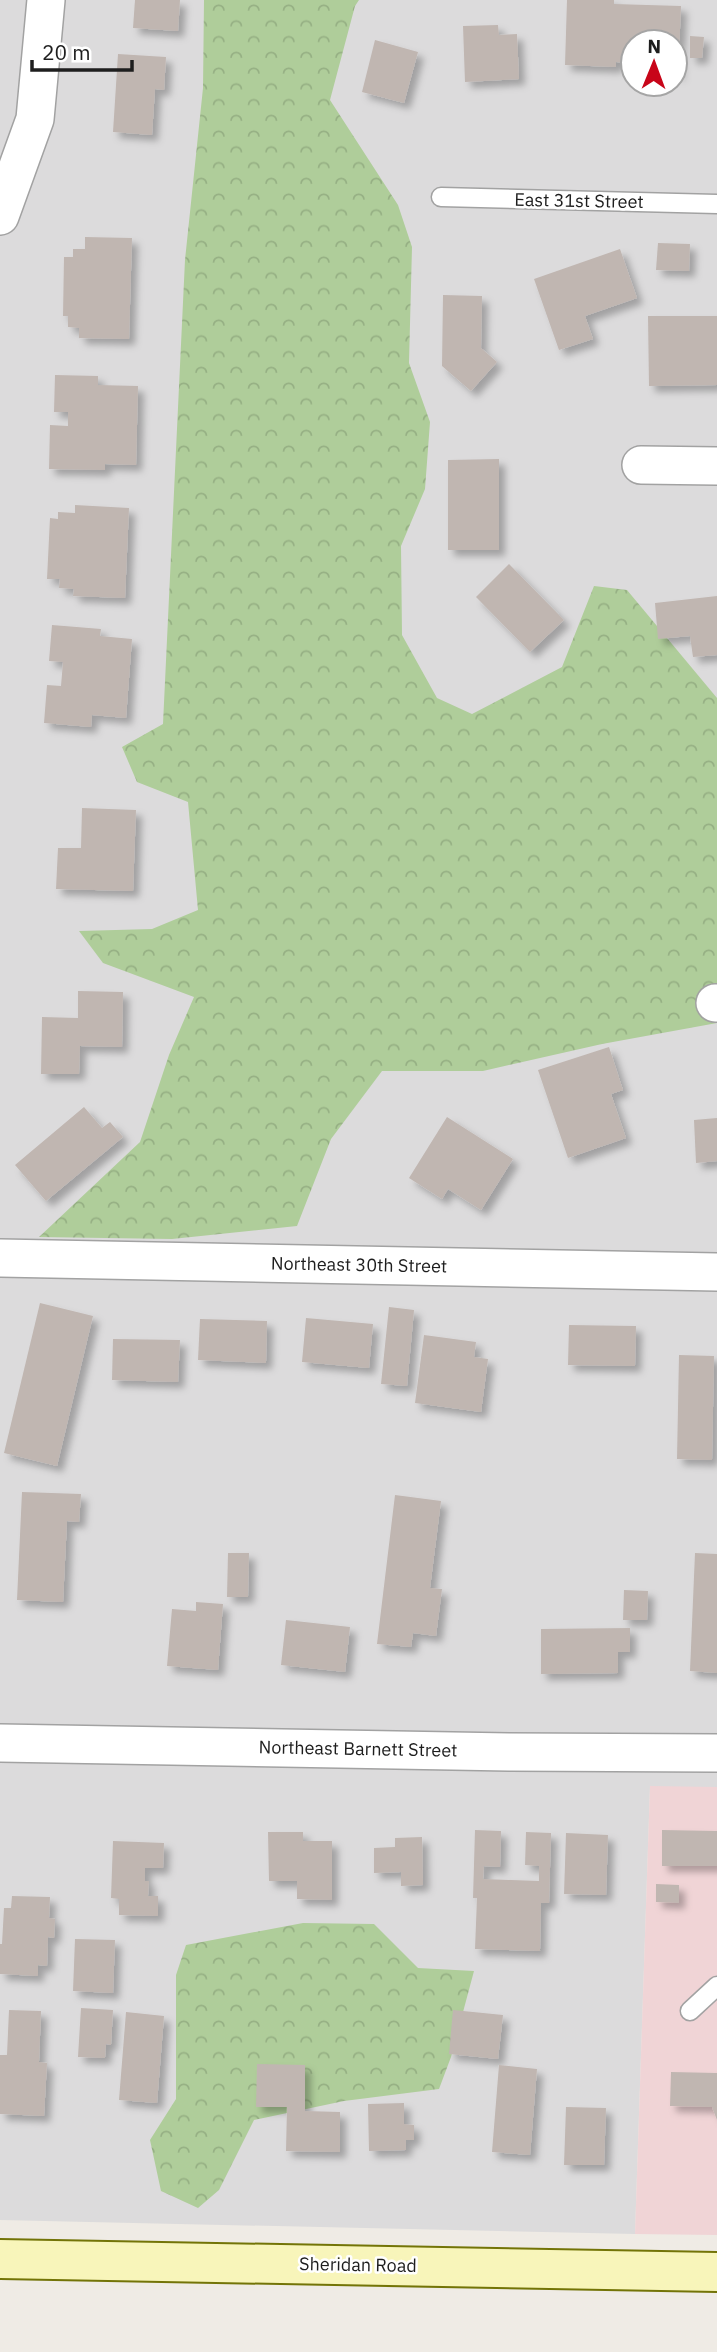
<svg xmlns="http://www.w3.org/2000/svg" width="717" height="2352" viewBox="0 0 717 2352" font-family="'IBM Plex Sans',sans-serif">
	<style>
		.residential { fill: #dcdbdc; fill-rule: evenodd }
		.commercial { fill: #f0d4d6 }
		.forest { fill: url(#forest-crowns) }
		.building { fill: #c0b6b1; filter: url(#shadow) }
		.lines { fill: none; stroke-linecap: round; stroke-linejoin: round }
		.service-casing { stroke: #a2a2a2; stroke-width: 21 }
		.minor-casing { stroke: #a2a2a2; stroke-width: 40 }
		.secondary-casing { stroke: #737407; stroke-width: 42 }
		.service { stroke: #fff; stroke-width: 18 }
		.minor { stroke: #fff; stroke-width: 37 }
		.secondary { stroke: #f8f5ba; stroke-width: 38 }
		.labels { text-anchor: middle; stroke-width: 5; stroke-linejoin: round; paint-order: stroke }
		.street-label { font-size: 18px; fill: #1e1e1e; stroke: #fff }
	</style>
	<defs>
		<pattern id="forest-crowns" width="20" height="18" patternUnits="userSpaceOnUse" patternTransform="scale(1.75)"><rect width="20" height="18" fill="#afcd9a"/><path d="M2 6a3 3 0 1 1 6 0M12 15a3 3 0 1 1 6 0" fill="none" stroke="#96b084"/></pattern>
		<filter id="shadow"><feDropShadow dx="6" dy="6" stdDeviation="3.5" flood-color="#0004"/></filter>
	</defs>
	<rect width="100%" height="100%" fill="#efebe5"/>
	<path class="residential" d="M0,0h717v1787h-67l-15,447 -635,-14zM633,42h42v42h-42z"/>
	<path class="commercial" d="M650,1786l67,1v448l-82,-1z"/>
	<g class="forest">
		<path d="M204,0h155l-4,6 -25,94 68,105 14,42 -3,116 21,59 -5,67 -24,57 1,89 35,63 35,16 90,-47 32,-81 33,4 90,108v325l-115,21 -119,27h-101l-51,68 -34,87 -125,13 -133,-2 101,-95 29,-87 25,-58 -91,-34 -24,-32 73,-2 46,-19 -10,-108 -51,-20 -15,-35 41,-23 22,-464 18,-172z"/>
		<path d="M303,1923l71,1 44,44 56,3 -23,86 -12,32 -95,12 -90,19 -35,70 -21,18 -37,-17 -11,-51 26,-41v-124l10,-30z"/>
	</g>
	<g class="building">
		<path d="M135,0h45l-2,31 -45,-3z"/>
		<path d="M567,0h47v4l67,2 -3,69h-3v-33h-42v21l-17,-1v5l-51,-2z"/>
		<path d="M498,25l1,10 18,-1 2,45 -54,3 -2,-56z"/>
		<path d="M690,36l14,1 -2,21h-12z"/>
		<path d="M375,40l43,12 -14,51 -42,-11z"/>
		<path d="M118,54l48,3 -2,33 -9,-1 -3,46 -39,-3z"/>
		<path d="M85,237l47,1 -3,101 -50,-1v-10l-11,-1v-11h-5l1,-59h9v-8h12z"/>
		<path d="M658,243l32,1 -1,27 -33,-1z"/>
		<path d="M620,249l17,49 -52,18 8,23 -34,11 -25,-71z"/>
		<path d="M443,295l39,1 -1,52 16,14 -26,29 -29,-25z"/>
		<path d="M648,316h69v69l-68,1z"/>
		<path d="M55,375l43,1v9l40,1 -2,79 -31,-1v6l-56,-1 1,-44 18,1v-14h-14z"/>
		<path d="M499,459v91h-51v-90z"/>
		<path d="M75,505l54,3 -4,90 -52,-2 1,-7 -15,-1 1,-9h-13l3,-61 8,1v-7l17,1z"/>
		<path d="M509,564l55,56 -34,32 -54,-55z"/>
		<path d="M717,596v59l-24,2 -3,-21 -32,3 -3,-36z"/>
		<path d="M52,625l49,4 -1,7 32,3 -6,79 -34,-3 -1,12 -47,-4 3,-38 14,1 2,-24 -14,-1z"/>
		<path d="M82,808l54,2 -3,81 -77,-2 2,-41h23z"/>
		<path d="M78,991l45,1 -1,55 -42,-1 -1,28h-38l1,-57 36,1z"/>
		<path d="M609,1047l14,43 -12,4 15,44 -58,20 -30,-88z"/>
		<path d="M84,1107l18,21 8,-6 13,15 -77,64 -31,-36z"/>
		<path d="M447,1117l66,42 -32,51 -33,-21 -6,10 -33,-21z"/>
		<path d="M717,1118v43l-21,2 -2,-43z"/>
		<path d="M40,1303l53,13 -36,150 -53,-13z"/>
		<path d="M389,1307l25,3 -7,76 -26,-2z"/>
		<path d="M306,1318l67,6 -4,44 -67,-6z"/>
		<path d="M200,1319l67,2 -1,42 -68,-3z"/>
		<path d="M569,1325l67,1 -1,40 -67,-1z"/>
		<path d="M424,1335l52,7 -2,15 14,2 -7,53 -66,-9z"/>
		<path d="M113,1339l67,1 -2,42 -66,-2z"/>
		<path d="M679,1355l35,1 -2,104 -35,-1z"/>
		<path d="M22,1492l59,2 -2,28 -12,-1 -4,81 -46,-2z"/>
		<path d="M395,1495l46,6 -11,87 12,1 -6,47 -23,-3 -2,14 -34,-3z"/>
		<path d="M228,1553h21l-1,44h-21z"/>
		<path d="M695,1553l22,1v119l-27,-2z"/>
		<path d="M624,1590l24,1 -1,29h-24z"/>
		<path d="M196,1602l27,2 -5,66 -51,-4 5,-57 24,2z"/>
		<path d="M286,1620l64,7 -5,45 -64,-7z"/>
		<path d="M630,1628v24h-12v21l-77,1v-45z"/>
		<path d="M475,1830l26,1 -1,36 -16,-1 -1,13 56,2v-15l-14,-1 1,-33 25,1 -2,70h-8l-1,48 -65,-2 2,-51h-4z"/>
		<path d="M662,1830l55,1v35h-55z"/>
		<path d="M268,1832h35v9h29v59l-35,-1v-18h-28z"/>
		<path d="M566,1833l42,2 -2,60 -42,-1z"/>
		<path d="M422,1837l1,48 -22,1v-14l-27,1v-25l21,-1v-9z"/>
		<path d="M113,1841l51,2 -1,25h-18v13h4l-1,15h10v20l-39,-1v-16l-8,-1z"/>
		<path d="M656,1884l23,1v18l-23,-1z"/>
		<path d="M12,1896l38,1 -1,21 6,1 -1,19 -6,-1 -1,29 -9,-1v11l-38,-2v-30h2l2,-36h7z"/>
		<path d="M75,1939l40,1 -2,53 -40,-2z"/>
		<path d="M81,2008l32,2 -2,35 -5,-1 -1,14 -27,-1z"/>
		<path d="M9,2010l32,1 -2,51 8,1 -3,53 -44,-2v-59h7z"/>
		<path d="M453,2010l50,5 -5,44 -49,-5z"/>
		<path d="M126,2012l38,4 -7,87 -38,-3z"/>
		<path d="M257,2064l48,1v46l35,1v40l-54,-1 1,-44h-31z"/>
		<path d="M499,2065l38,4 -7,86 -38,-3z"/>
		<path d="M671,2072l46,1v47l-5,-13 -42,-1z"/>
		<path d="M404,2103v21l10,1v15h-8v10l-37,1 -1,-47z"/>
		<path d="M566,2107l40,1 -2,57h-40z"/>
	</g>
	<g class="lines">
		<g class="service-casing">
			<g id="service">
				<path d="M441,197l276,7"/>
				<path d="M690,2011l27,-25"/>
			</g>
		</g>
		<g class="minor-casing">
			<g id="minor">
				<path d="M0,216l35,-97 11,-119"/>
				<path d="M641,465l76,1"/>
				<path d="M715,1003h2"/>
				<path d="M0,1258l717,14"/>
				<path d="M0,1743l509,9 208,1"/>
			</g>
		</g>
		<g class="secondary-casing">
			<path id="secondary" d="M0,2259l717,13"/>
		</g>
		<use href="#service" class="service"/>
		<use href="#minor" class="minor"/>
		<use href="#secondary" class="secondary"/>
	</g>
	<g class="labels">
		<g class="street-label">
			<text transform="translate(579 201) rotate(1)" y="6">East 31st Street</text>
			<text transform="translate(359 1265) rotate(1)" y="6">Northeast 30th Street</text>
			<text transform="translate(358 1749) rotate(1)" y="6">Northeast Barnett Street</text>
			<text transform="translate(358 2265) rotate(1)" y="6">Sheridan Road</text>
		</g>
	</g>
	<g transform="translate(654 63) rotate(1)"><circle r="33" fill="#ffffff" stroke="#a5a5a5" stroke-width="2"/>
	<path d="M0-5L12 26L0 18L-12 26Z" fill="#c80519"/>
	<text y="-10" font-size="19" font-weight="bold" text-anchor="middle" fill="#1e1e1e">N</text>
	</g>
	<path d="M32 60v10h100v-10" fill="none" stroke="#1e1e1e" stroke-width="3.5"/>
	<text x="42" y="60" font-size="21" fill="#1e1e1e" stroke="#ffffff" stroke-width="5" paint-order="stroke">20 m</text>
</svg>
